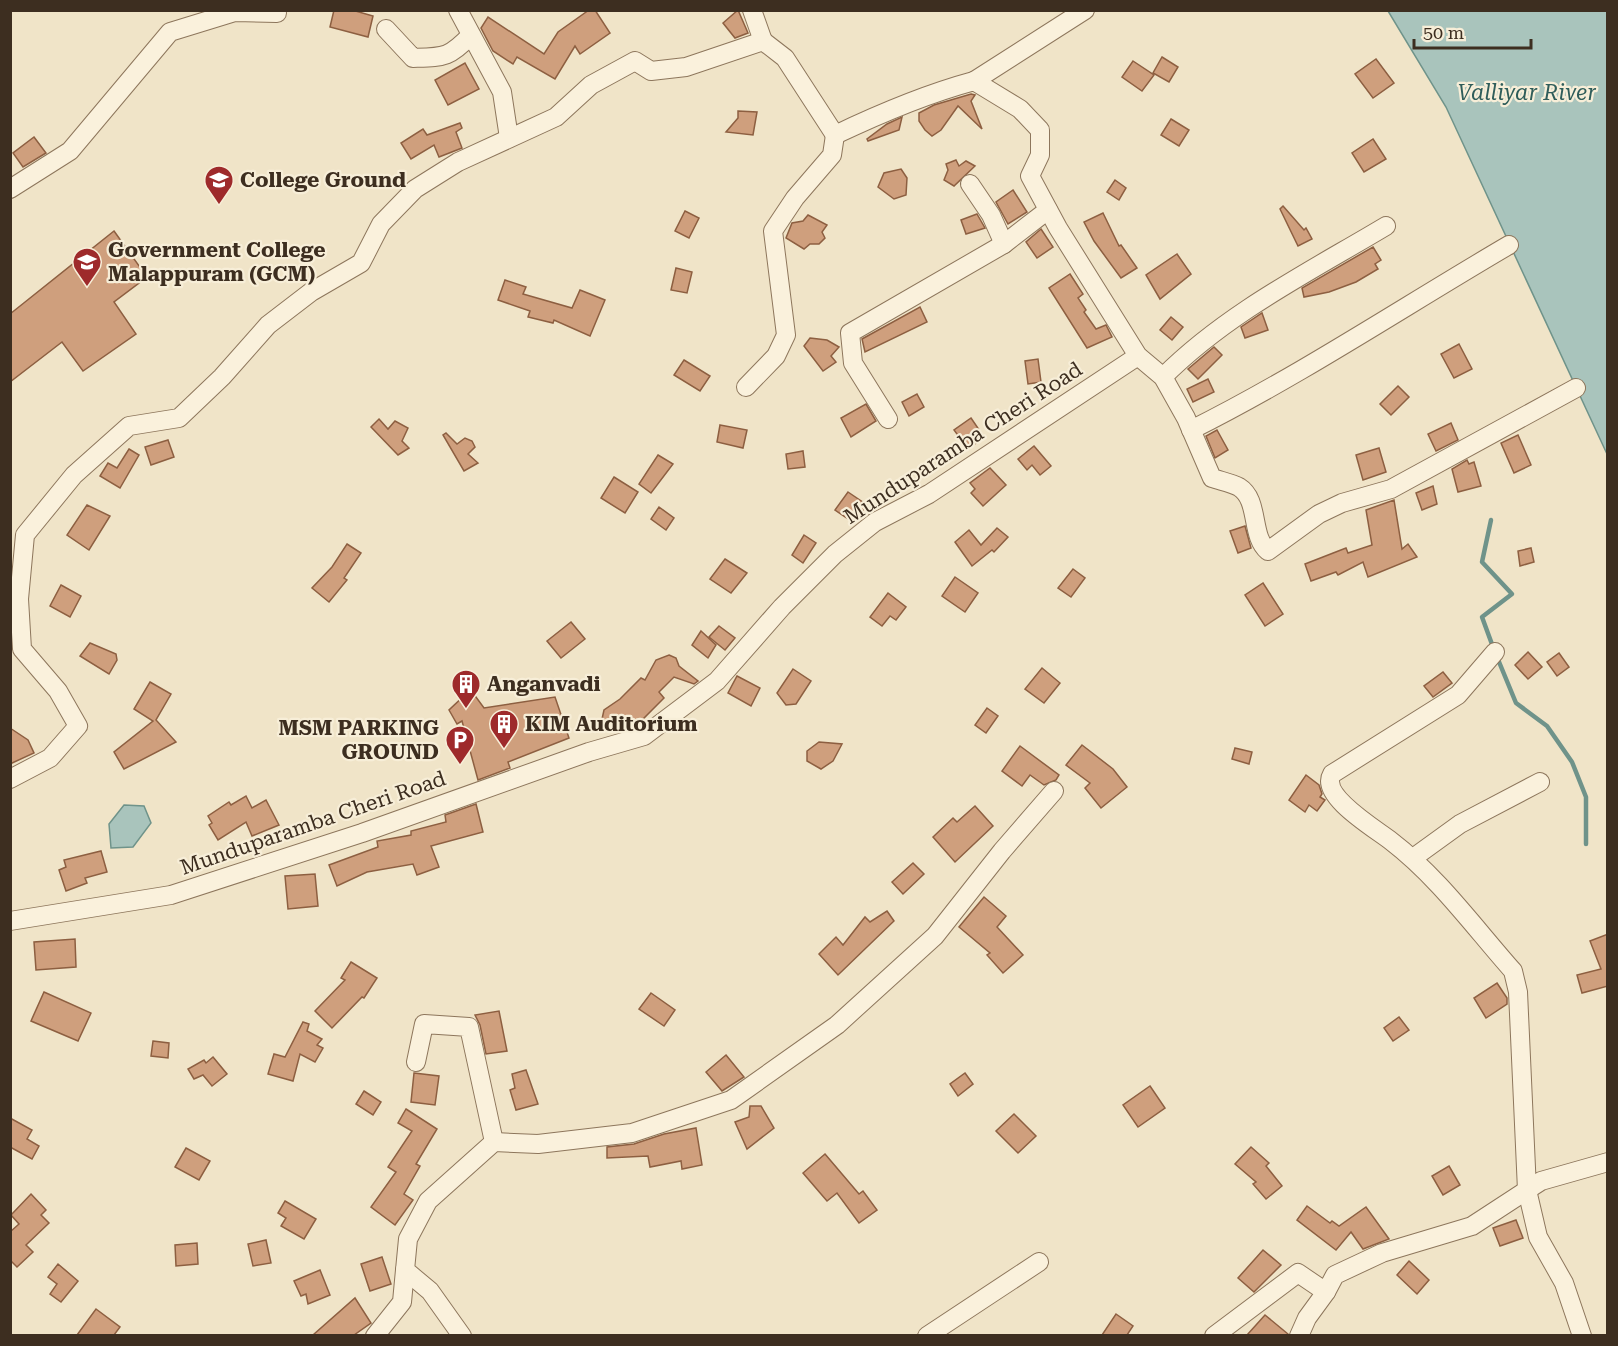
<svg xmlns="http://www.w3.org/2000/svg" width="1618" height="1346" viewBox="0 0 1618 1346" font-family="'Roboto Serif',serif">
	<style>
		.water { fill: #a9c4bc; stroke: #6f938a; stroke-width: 1.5 }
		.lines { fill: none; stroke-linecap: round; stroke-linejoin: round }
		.stream { stroke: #6f938a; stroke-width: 4.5 }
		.building { fill: #cf9f7d; stroke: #8d5f41; stroke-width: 1.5 }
		.street-casing { stroke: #8d765c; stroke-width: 20 }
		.street { stroke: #faf1dc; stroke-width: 18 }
		.labels { text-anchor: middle; stroke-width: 4.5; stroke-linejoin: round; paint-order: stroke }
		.poi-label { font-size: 21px; font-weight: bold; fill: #3d2e20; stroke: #f7eed8; text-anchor: start }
		.street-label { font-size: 21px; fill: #3d2e20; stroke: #f7eed8 }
		.water-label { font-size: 22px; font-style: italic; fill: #2f5d5a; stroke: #f7eed8 }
	</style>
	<rect width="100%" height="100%" fill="#f0e4c8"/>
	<g class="water">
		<path d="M1388,11h219v443l-161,-347z"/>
		<path d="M124,805l20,1 7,17 -18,24 -22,1 -2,-24z"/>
	</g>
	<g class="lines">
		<g class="stream">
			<path d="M1491,520l-9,42 30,32 -30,23 11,30"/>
			<path d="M1497,657l19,46 31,23 25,36 14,35v47"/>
		</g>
	</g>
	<g class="building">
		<path d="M334,10h18l21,6 -5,21 -38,-10z"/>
		<path d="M589,10h6l15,23 -30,21 -5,-8 -20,33 -38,-22 -4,7 -20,-13 -12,-23 7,-11 56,37 14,-22z"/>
		<path d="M738,10l10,23 -13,5 -12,-15z"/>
		<path d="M1162,57l16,10 -9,15 -16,-9z"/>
		<path d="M1376,59l18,24 -21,15 -18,-24z"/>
		<path d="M1133,61l21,14 -12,16 -20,-14z"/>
		<path d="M465,63l14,26 -31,16 -13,-25z"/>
		<path d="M971,94l4,1 -4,6 11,28 -24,-23 -17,24 -9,6 -7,-6 -6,-9v-8l15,-8z"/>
		<path d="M738,111l19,1 -4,23 -27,-3 12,-14z"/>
		<path d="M902,117l-3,13 -31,11 -1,-2 20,-15z"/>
		<path d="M1171,119l18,11 -10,16 -18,-11z"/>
		<path d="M460,123l2,5 -6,4 6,16 -23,9 -5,-12 -23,14 -10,-16 22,-14 4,6z"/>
		<path d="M34,137l12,16 -23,14 -10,-14z"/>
		<path d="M1373,139l13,20 -22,13 -12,-19z"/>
		<path d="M956,160l3,6 7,-5 9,5 -21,20 -10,-6 4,-10 -2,-6z"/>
		<path d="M901,169l6,9 -1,17 -12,4 -16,-12 6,-14z"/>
		<path d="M1115,180l11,8 -7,12 -12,-8z"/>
		<path d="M1013,190l14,22 -19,12 -12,-22z"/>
		<path d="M1283,206l21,24 2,-2 6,11 -14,7 -18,-37z"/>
		<path d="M685,211l14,7 -10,20 -14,-7z"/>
		<path d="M1103,213l16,33 2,-1 16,23 -16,10 -27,-37 -10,-19z"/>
		<path d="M977,214l8,14 -19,6 -5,-14z"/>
		<path d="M808,215l19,10 -5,7 3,6 -6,6h-9l-6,5 -18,-11 6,-15 11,-2z"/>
		<path d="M1041,229l12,18 -16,11 -11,-16z"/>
		<path d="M114,231l33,46 -33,25 22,32 -53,37 -21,-29 -52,40v-68z"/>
		<path d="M1373,247l8,13 -6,4 3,5 -22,13 -27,10 -25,5 -2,-9z"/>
		<path d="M1177,254l14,20 -31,25 -14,-24z"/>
		<path d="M676,268l16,4 -5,21 -16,-3z"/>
		<path d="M1070,274l13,20 -5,4 8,12 -2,2 12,17 10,-4 6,12 -25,11 -38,-60z"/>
		<path d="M505,280l21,7 -3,7 49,14 8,-18 25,10 -15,36 -36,-16 -1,3 -25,-6 2,-6 -32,-11z"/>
		<path d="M920,307l7,15 -62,30 -3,-13z"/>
		<path d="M1262,313l6,17 -23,8 -4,-11z"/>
		<path d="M1171,317l12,10 -11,13 -12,-10z"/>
		<path d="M810,338l17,2 12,7 -8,9 5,6 -13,9 -19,-25z"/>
		<path d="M1459,344l13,25 -18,9 -13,-24z"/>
		<path d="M1214,347l8,8 -24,24 -10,-10z"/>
		<path d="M1038,359l3,23 -13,2 -3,-23z"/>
		<path d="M684,360l26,16 -10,15 -26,-16z"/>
		<path d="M1208,379l6,13 -21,10 -6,-13z"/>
		<path d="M1398,386l11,11 -18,18 -11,-11z"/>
		<path d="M917,394l7,13 -15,9 -7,-14z"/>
		<path d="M866,404l10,17 -25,16 -10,-19z"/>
		<path d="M971,418l13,19 -16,12 -14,-19z"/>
		<path d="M379,419l9,10 7,-8 13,7 -6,13 7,7 -11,7 -27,-28z"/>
		<path d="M1451,423l7,17 -22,11 -8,-17z"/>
		<path d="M720,425l27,5 -4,18 -26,-6z"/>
		<path d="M1217,430l11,20 -13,8 -9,-22z"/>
		<path d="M446,433l11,11 8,-6 7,3 3,6 -7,7 10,9 -14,8 -21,-36z"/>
		<path d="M1518,435l13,30 -17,8 -13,-30z"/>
		<path d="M168,440l6,17 -23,8 -6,-18z"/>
		<path d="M1034,446l17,20 -11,9 -8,-10 -5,5 -9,-11z"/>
		<path d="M1379,448l7,24 -23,8 -7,-25z"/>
		<path d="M129,449l10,6 -19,33 -20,-12 8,-13 9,5z"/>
		<path d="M803,451l2,16 -17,2 -2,-15z"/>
		<path d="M658,455l15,9 -22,29 -12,-9z"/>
		<path d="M1467,460l2,4 5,-2 7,24 -23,6 -6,-23z"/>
		<path d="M990,468l16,17 -23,21 -12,-13 4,-4 -5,-6z"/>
		<path d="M614,477l24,15 -13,21 -24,-15z"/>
		<path d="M1433,486l4,18 -15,6 -6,-17z"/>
		<path d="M848,492l19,13 -13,18 -19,-13z"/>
		<path d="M1394,500l8,49 6,-5 9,13 -49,20 -5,-15 -25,13 -2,-3 -25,9 -6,-17 41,-16 2,5 24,-8 -6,-35z"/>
		<path d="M87,505l23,11 -21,34 -22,-15z"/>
		<path d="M659,507l15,11 -8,12 -15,-11z"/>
		<path d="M1245,526l6,22 -13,5 -8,-22z"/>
		<path d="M997,528l11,9 -14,15 -2,-2 -20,16 -17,-24 14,-12 12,15z"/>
		<path d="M804,535l12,8 -13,20 -11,-8z"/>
		<path d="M347,544l14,9 -17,25 3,2 -18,22 -17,-14 20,-21z"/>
		<path d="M1531,548l3,14 -14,4 -2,-15z"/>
		<path d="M725,559l22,14 -16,20 -21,-14z"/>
		<path d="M1073,569l12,9 -14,19 -13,-9z"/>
		<path d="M955,577l23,16 -13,19 -23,-16z"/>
		<path d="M1263,583l20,31 -18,12 -20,-31z"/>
		<path d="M61,585l20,11 -11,21 -20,-11z"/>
		<path d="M888,593l18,14 -10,13 -6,-4 -8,10 -12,-9z"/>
		<path d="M571,622l14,17 -24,19 -14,-17z"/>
		<path d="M719,626l16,12 -10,12 -16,-13z"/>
		<path d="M701,631l15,14 -8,13 -16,-13z"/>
		<path d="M90,643l26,11 1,6 -8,14 -29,-18z"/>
		<path d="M1528,652l14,15 -14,12 -13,-14z"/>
		<path d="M1559,653l10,14 -12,9 -10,-14z"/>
		<path d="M669,655l7,3 3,8 19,15 -4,3 -20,-7 -15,15 5,6 -22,22 -29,10 -11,-11 2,-9 16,-11 21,-21 4,2 11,-20z"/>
		<path d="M1042,668l18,15 -16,20 -19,-14z"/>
		<path d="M793,669l18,12 -15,23 -10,1 -9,-12z"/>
		<path d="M1443,672l9,11 -19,14 -9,-11z"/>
		<path d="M737,676l23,12 -9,18 -23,-13z"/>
		<path d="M150,682l21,12 -15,26 20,22 -52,27 -10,-17 39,-31 -19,-12z"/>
		<path d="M473,693l11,15 71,-11 14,41 -61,24 2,6 -32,12 -16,-59 -5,3 -8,-14 16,-15z"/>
		<path d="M987,708l11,8 -12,17 -11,-8z"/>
		<path d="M10,728l18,12 6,13 -24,11z"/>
		<path d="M819,742l23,2 -9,17 -12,8 -14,-8v-10z"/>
		<path d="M1082,745l31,24 14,18 -26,21 -16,-20 5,-5 -24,-18z"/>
		<path d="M1020,746l39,29 -3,5 -12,5 -14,-10 -8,11 -20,-15z"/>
		<path d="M1235,748l17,4 -3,12 -17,-5z"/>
		<path d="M1306,775l13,10 3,9 -2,3 5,3 -8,11 -8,-6 -4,7 -16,-12z"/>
		<path d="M246,796l6,12 14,-8 13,25 -27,11 -6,-14 -28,18 -9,-15 3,-2 -4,-7 21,-14 2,3z"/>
		<path d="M476,804l7,28 -52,14 8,21 -22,8 -4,-11 -46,8 -30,14 -8,-21 49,-18 -1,-6 34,-6v-4l35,-9 -1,-7z"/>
		<path d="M975,806l18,20 -38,36 -22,-25 20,-19 4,4z"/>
		<path d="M101,851l6,21 -22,6 2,5 -21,8 -7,-21 7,-3 -2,-7z"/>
		<path d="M913,863l11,11 -21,20 -11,-12z"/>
		<path d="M315,874l3,32 -30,3 -3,-33z"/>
		<path d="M984,897l22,19 -9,11 26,28 -20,18 -16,-18 3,-2 -31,-26z"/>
		<path d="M887,911l7,10 -56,54 -19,-21 17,-17 7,8 22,-28 5,5z"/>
		<path d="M1608,934v52l-26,7 -5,-18 24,-6 -11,-28z"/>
		<path d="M75,939l1,28 -40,3 -2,-28z"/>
		<path d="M351,962l26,16 -13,20 -2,-1 -30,31 -17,-17 30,-31 -4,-2z"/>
		<path d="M1497,983l10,15v6l-21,14 -12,-20z"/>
		<path d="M44,992l47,21 -13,28 -47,-20z"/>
		<path d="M651,993l24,17 -11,16 -25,-17z"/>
		<path d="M499,1011l8,40 -21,3 -6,-29 -5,-10z"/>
		<path d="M1399,1017l10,13 -16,11 -9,-13z"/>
		<path d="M303,1022l6,2 -2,7 15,8 -5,6 6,3 -8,14 -15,-8 -7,27 -25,-7 6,-20 11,3z"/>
		<path d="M153,1041l16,2 -1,15 -17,-2z"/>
		<path d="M726,1055l18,22 -22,14 -16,-19z"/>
		<path d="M213,1057l14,17 -15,12 -9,-11 -9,4 -6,-10 16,-9 2,3z"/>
		<path d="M526,1070l12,34 -22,6 -6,-20 5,-2 -3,-14z"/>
		<path d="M414,1073l25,3 -4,29 -24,-3z"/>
		<path d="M965,1073l8,11 -15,12 -8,-12z"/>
		<path d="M1150,1086l15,22 -27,19 -15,-22z"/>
		<path d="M364,1091l17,11 -8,13 -17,-11z"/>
		<path d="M750,1106h11l13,22 -27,21 -12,-27 14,-5z"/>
		<path d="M406,1109l31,20 -21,35 4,2 -16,28 9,6 -18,25 -24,-18 25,-35 -8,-5 24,-36 -14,-8z"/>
		<path d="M1014,1114l22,22 -18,17 -22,-22z"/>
		<path d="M10,1118l22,12 -5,9 12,7 -7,13 -22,-12z"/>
		<path d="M696,1128l6,37 -20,4 -1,-8 -31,6 -2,-11 -41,2v-11l27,-3 30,-10z"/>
		<path d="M1251,1147l18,16 -3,3 16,20 -16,13 -13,-15 3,-2 -21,-18z"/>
		<path d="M186,1148l24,13 -11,19 -24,-13z"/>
		<path d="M825,1154l34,40 4,-3 14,19 -18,13 -22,-30 -10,8 -24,-28z"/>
		<path d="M1449,1166l11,19 -17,10 -11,-19z"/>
		<path d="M31,1194l15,16 -5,5 8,8 -23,22 7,7 -16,15 -7,-7v-28l9,-8 -8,-9z"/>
		<path d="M285,1201l31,18 -12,20 -23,-13 5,-8 -8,-5z"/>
		<path d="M1307,1206l23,17 2,-2 7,5 27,-19 23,32 -26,10 -12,-17 -15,18 -39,-30z"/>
		<path d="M1516,1220l7,18 -23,8 -7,-18z"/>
		<path d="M266,1240l5,23 -18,3 -5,-22z"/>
		<path d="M197,1243l1,21 -22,2 -1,-21z"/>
		<path d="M1263,1250l18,15 -27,27 -16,-14z"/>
		<path d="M382,1257l9,27 -21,7 -9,-27z"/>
		<path d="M1409,1261l20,19 -12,14 -20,-19z"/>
		<path d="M58,1264l20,17 -17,21 -11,-8 7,-10 -9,-7z"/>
		<path d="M320,1270l10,25 -22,9 -2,-10 -5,2 -7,-15z"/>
		<path d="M355,1298l16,25 -17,12h-41z"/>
		<path d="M96,1309l24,18 -6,8h-37z"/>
		<path d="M1116,1314l17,12 -6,9h-25z"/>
		<path d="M1265,1315l23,19v1h-41z"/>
	</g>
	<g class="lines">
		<g class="street-casing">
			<g id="street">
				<path d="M458,10l44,82 7,46"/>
				<path d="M752,10l11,31"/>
				<path d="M386,29l27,29c31,-1 36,0 58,-23"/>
				<path d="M974,81l111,-71"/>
				<path d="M970,184l21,31 13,29"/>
				<path d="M10,189l60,-38 100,-119 65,-20 42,1"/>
				<path d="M1163,377c64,-64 146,-105 223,-151"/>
				<path d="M746,387l30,-31 10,-21 -13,-104 22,-33 37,-43 3,-20"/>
				<path d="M888,419l-35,-56 -3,-30 154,-89 44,-34"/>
				<path d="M1191,430c110,-55 212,-123 318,-185"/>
				<path d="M1495,652l-37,43 -126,79c-13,22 44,55 59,67 47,36 83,86 122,130l5,21 9,198 11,47 26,46 18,53"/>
				<path d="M10,779l40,-21 28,-32 -20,-35 -36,-42 -3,-50 6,-64 49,-60 55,-49 50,-8 43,-41 46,-52 43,-33 50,-29 20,-39 34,-35 43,-27 98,-45 35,-32 44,-24 16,10 35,-4 77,-26 22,17 50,77c46,-22 91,-41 139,-54l46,28 20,21v25l-10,21 28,52 80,128 25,21 23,41 26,60c9,3 20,5 27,9 21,13 11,49 29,64l51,-37 23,-11 49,-14 185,-101"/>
				<path d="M1413,858l47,-34 80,-42"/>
				<path d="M10,921l161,-26 191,-62 227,-81 55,-16 73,-55 65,-74 53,-53 40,-32 54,-28 209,-138"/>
				<path d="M416,1062l8,-38 45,3 25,115"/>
				<path d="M375,1336l27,-34 3,-32"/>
				<path d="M462,1336l-32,-45 -25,-21 3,-31 20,-38 66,-59 44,2 94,-11 99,-33 106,-75 98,-89 67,-85 52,-60"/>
				<path d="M927,1336l112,-74"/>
				<path d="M1214,1336l84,-63 28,19 9,-17 47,-22 90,-27 69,-45 67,-19"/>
				<path d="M1299,1336l8,-18 19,-26"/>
			</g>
		</g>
		<use href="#street" class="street"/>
	</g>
	<defs>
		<g id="university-pin" transform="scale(1.5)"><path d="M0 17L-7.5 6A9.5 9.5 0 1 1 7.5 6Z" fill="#9e2a2b" stroke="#f7eed8"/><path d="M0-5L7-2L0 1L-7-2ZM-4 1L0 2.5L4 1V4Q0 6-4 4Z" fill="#fff"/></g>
		<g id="building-pin" transform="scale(1.5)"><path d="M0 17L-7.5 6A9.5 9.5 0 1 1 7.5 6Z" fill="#9e2a2b" stroke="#f7eed8"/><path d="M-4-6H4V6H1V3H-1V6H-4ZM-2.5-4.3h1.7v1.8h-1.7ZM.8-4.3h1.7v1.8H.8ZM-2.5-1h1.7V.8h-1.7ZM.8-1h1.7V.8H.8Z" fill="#fff"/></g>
		<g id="parking-pin" transform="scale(1.5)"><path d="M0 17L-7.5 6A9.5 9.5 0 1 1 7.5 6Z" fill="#9e2a2b" stroke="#f7eed8"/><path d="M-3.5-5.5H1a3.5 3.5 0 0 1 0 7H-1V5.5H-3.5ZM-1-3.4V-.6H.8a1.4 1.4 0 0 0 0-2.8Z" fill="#fff"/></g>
	</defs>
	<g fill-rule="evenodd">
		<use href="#university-pin" x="219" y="180"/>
		<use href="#university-pin" x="87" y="262"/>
		<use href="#building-pin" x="466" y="684"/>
		<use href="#building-pin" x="504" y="724"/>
		<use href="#parking-pin" x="460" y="740"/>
	</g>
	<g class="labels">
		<g class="poi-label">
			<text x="240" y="187">College Ground</text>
			<text x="108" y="257">Government College<tspan x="108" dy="24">Malappuram (GCM)</tspan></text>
			<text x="487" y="691">Anganvadi</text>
			<text x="525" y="731">KIM Auditorium</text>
			<text x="439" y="735" text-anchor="end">MSM PARKING<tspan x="439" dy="24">GROUND</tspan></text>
		</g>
		<g class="street-label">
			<text transform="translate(963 443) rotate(-33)" y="7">Munduparamba Cheri Road</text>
			<text transform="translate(313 823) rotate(-19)" y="7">Munduparamba Cheri Road</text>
		</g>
		<g class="water-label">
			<text x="1527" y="100">Valliyar River</text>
		</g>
	</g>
	<rect width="1618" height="1346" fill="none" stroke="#3d2e20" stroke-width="24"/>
	<path d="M1414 39v9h117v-9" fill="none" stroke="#3d2e20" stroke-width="3"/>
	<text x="1423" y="39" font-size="18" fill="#3d2e20" stroke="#f7eed8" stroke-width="4.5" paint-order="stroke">50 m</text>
</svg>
